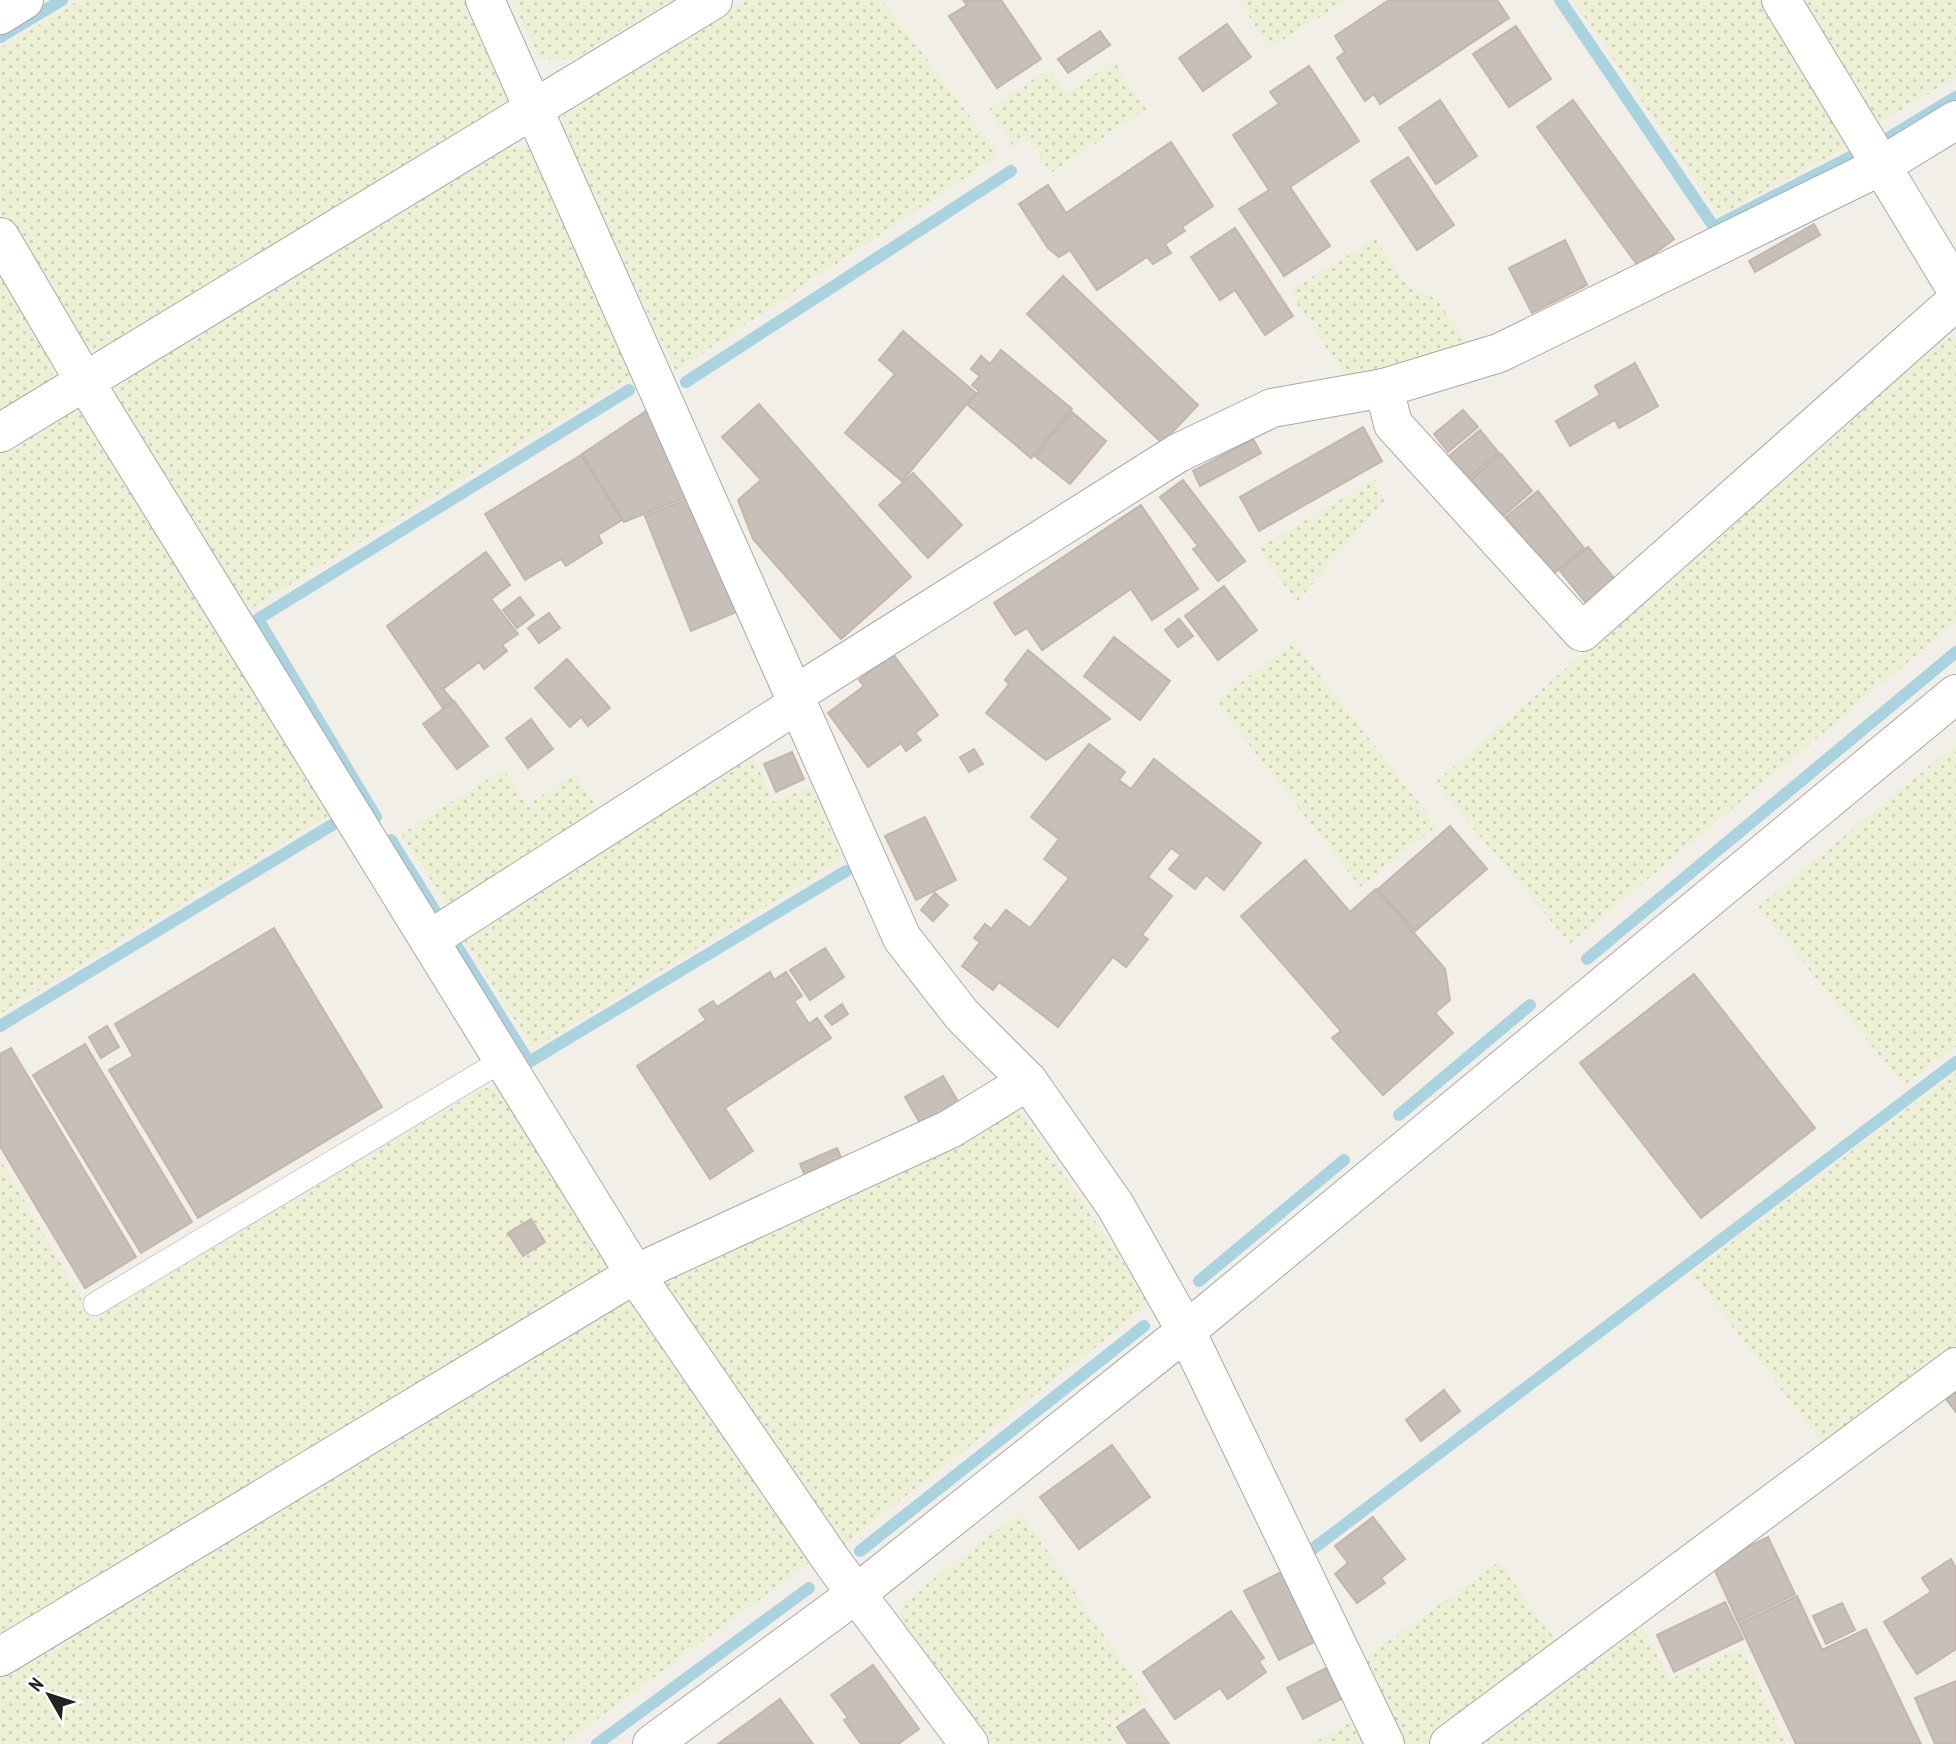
<svg xmlns="http://www.w3.org/2000/svg" width="1956" height="1744" viewBox="0 0 1956 1744" font-family="'PT Sans Narrow',sans-serif">
	<style>
		.farmland { fill: url(#farmland-dots) }
		.lines { fill: none; stroke-linecap: round; stroke-linejoin: round }
		.stream { stroke: #aad3df; stroke-width: 12 }
		.building { fill: #c7bfb8; stroke: #c4b6ab; stroke-width: 2 }
		.service-casing { stroke: #a9a9a9; stroke-width: 24 }
		.minor-casing { stroke: #a9a9a9; stroke-width: 40 }
		.tertiary-casing { stroke: #a9a9a9; stroke-width: 40 }
		.service { stroke: #fff; stroke-width: 23 }
		.minor { stroke: #fff; stroke-width: 38 }
		.tertiary { stroke: #fff; stroke-width: 38 }
	</style>
	<defs>
		<pattern id="farmland-dots" width="8" height="8" patternUnits="userSpaceOnUse" patternTransform="scale(1.75)"><rect width="8" height="8" fill="#eef0d5"/><path d="M2 2h.1M6 6h.1" fill="none" stroke="#ccceb7" stroke-width="1.8" stroke-linecap="round"/></pattern>
	</defs>
	<rect width="100%" height="100%" fill="#f2efe9"/>
	<g class="farmland">
		<path d="M80,0h385l45,96 -17,24 -392,231 -20,-6 -81,-132v-165z"/>
		<path d="M512,0h159l-97,59h-34z"/>
		<path d="M745,0h137l117,155 -323,216 -119,-245 12,-18z"/>
		<path d="M1239,0h108l-78,49z"/>
		<path d="M1573,0h191l87,145 -132,70z"/>
		<path d="M1803,0h153v77l-77,46z"/>
		<path d="M1114,61l32,48 -95,64 -24,-35 -13,9 -27,-36 62,-42 18,24z"/>
		<path d="M509,145l21,5 104,225 -390,238 -133,-214 7,-20z"/>
		<path d="M1375,239l31,44 31,17 35,49 -126,29 -57,-87z"/>
		<path d="M0,267l56,95 -6,20 -50,30z"/>
		<path d="M1944,336l12,3v283l-386,322 -135,-161z"/>
		<path d="M68,410l24,4 242,398 -334,202v-564z"/>
		<path d="M1375,479l9,22 -88,102 -37,-55z"/>
		<path d="M1293,641l144,185 -77,61 -144,-185z"/>
		<path d="M1956,744v303l-52,38 -146,-178z"/>
		<path d="M749,747l24,55 38,-16 32,73 -310,190 -71,-112z"/>
		<path d="M504,769l23,36 48,-31 26,40 -151,96 -49,-76z"/>
		<path d="M1956,1072v280l-129,97 -136,-176z"/>
		<path d="M498,1087l110,174 -4,17 -604,364v-483l93,160 387,-230z"/>
		<path d="M1020,1110l128,189 -5,11 -305,239 -178,-258 5,-15 282,-127z"/>
		<path d="M626,1297l9,6 174,260 -245,181h-564v-75z"/>
		<path d="M1021,1512l127,188 -37,25 12,19h-130l-92,-123 1,-18z"/>
		<path d="M1499,1562l62,86 -133,96h-29l-41,-81z"/>
		<path d="M1635,1625l12,9 23,45 72,-31 44,96h-319z"/>
		<path d="M1355,1719l12,25h-55z"/>
	</g>
	<g class="lines">
		<g class="stream">
			<path d="M1560,0l154,227 140,-72"/>
			<path d="M0,37l62,-37"/>
			<path d="M1890,137l66,-40"/>
			<path d="M686,382l325,-211"/>
			<path d="M376,817l-118,-198 371,-229"/>
			<path d="M391,840l47,76"/>
			<path d="M458,948l71,114 317,-191"/>
			<path d="M1587,959l369,-307"/>
			<path d="M0,1026l337,-204"/>
			<path d="M1399,1115l131,-110"/>
			<path d="M1199,1281l145,-121"/>
			<path d="M860,1551l284,-225"/>
			<path d="M1310,1551l646,-489"/>
			<path d="M597,1744l212,-156"/>
		</g>
	</g>
	<g class="building">
		<path d="M963,0h38l40,59 -44,29 -48,-72 18,-11z"/>
		<path d="M1389,0h108l12,18 -129,86 -6,-10 -9,7 -28,-43 8,-6 -10,-16z"/>
		<path d="M1227,24l24,33 -48,34 -24,-33z"/>
		<path d="M1516,26l35,53 -42,28 -36,-53z"/>
		<path d="M1100,31l10,14 -42,28 -10,-14z"/>
		<path d="M1309,66l50,75 -69,46 40,59 -46,30 -45,-67 30,-19 -36,-55 46,-31 -9,-12z"/>
		<path d="M1440,100l37,56 -41,28 -37,-56z"/>
		<path d="M1573,100l101,139 -36,27 -101,-139z"/>
		<path d="M1171,142l42,64 -31,21 3,4 -20,13 6,9 -18,11 -6,-7 -50,33 -27,-40 -11,7 -11,-9 -29,-44 29,-19 18,28z"/>
		<path d="M1408,157l46,68 -37,25 -46,-69z"/>
		<path d="M1814,224l6,11 -65,37 -6,-11z"/>
		<path d="M1235,228l58,88 -28,19 -30,-45 -15,10 -29,-43z"/>
		<path d="M1565,240l22,45 -55,28 -23,-45z"/>
		<path d="M1063,276l135,129 -36,38 -135,-129z"/>
		<path d="M903,331l73,62 -74,88 -57,-48 50,-59 -16,-14z"/>
		<path d="M1001,350l71,59 -41,49 -63,-53 11,-14 -7,-6 8,-9 -9,-7 10,-13 9,8z"/>
		<path d="M1635,363l23,43 -39,22 -4,-8 -45,26 -14,-25 44,-26 -5,-9z"/>
		<path d="M759,404l152,173 -70,62 -88,-100 -15,-39 23,-20 -39,-43z"/>
		<path d="M655,405l36,90 -67,27 -42,-68z"/>
		<path d="M1463,410l15,17 -30,25 -14,-18z"/>
		<path d="M1072,412l34,29 -36,43 -35,-28z"/>
		<path d="M1363,427l19,34 -123,70 -19,-34z"/>
		<path d="M1480,430l19,23 -33,27 -18,-23z"/>
		<path d="M1253,439l8,14 -61,33 -7,-15z"/>
		<path d="M1501,454l31,37 -30,26 -31,-38z"/>
		<path d="M581,455l41,65 -24,15 4,8 -36,23 -5,-7 -36,21 -40,-66z"/>
		<path d="M913,473l49,52 -34,33 -49,-53z"/>
		<path d="M1183,480l62,81 -27,20 -25,-32 5,-3 -38,-49z"/>
		<path d="M1538,491l46,57 -31,26 -47,-57z"/>
		<path d="M692,497l47,114 -48,20 -46,-115z"/>
		<path d="M1141,505l57,84 -46,31 -21,-31 -89,61 -15,-22 -12,7 -21,-32z"/>
		<path d="M1588,547l27,32 -29,24 -26,-32z"/>
		<path d="M486,552l24,33 -19,14 27,35 -16,11 5,6 -23,18 -5,-7 -36,27 10,12 -10,7 -56,-82z"/>
		<path d="M1224,586l33,44 -39,30 -33,-44z"/>
		<path d="M520,597l14,18 -17,13 -14,-18z"/>
		<path d="M549,613l11,15 -21,15 -11,-15z"/>
		<path d="M1179,619l14,17 -15,11 -13,-17z"/>
		<path d="M1114,637l56,44 -30,39 -56,-44z"/>
		<path d="M1028,650l82,69 -64,41 -60,-47 23,-29 -4,-4z"/>
		<path d="M893,654l45,61 -23,18 6,7 -15,11 -5,-8 -33,24 -40,-54 36,-27 -5,-6z"/>
		<path d="M567,659l43,49 -22,18 -7,-9 -11,10 -35,-39z"/>
		<path d="M454,701l34,45 -31,23 -34,-45z"/>
		<path d="M531,719l22,30 -25,19 -22,-30z"/>
		<path d="M1089,744l36,28 -6,8 12,9 23,-30 107,84 -37,47 -18,-15 -11,14 -26,-20 12,-14 -10,-7 -23,29 24,19 -30,39 6,4 -22,28 -13,-10 -55,70 -59,-45 -6,8 -31,-24 18,-24 -6,-4 11,-14 6,5 15,-19 24,18 39,-50 -25,-19 15,-20 -28,-22z"/>
		<path d="M974,749l9,15 -14,8 -9,-15z"/>
		<path d="M792,752l12,27 -28,13 -12,-28z"/>
		<path d="M925,817l31,63 -40,20 -31,-64z"/>
		<path d="M1450,826l37,43 -72,62 -37,-42z"/>
		<path d="M1305,860l45,52 26,-23 69,80 5,31 -15,13 18,20 -70,62 -51,-57 9,-7 -100,-115z"/>
		<path d="M935,893l13,12 -15,16 -12,-11z"/>
		<path d="M274,928l108,179 -184,111 -89,-148 24,-14 -18,-32z"/>
		<path d="M825,948l19,29 -34,23 -20,-30z"/>
		<path d="M770,972l4,8 12,-8 16,24 -8,5 15,23 8,-6 14,20 -106,70 28,43 -43,28 -73,-113 69,-46 -7,-10 14,-9 4,6z"/>
		<path d="M1694,974l121,154 -114,90 -121,-155z"/>
		<path d="M842,1004l6,10 -16,11 -7,-9z"/>
		<path d="M107,1026l12,21 -18,11 -12,-21z"/>
		<path d="M85,1044l107,178 -51,31 -108,-178z"/>
		<path d="M11,1048l125,209 -51,31 -85,-142v-92z"/>
		<path d="M943,1076l17,29 -38,22 -17,-30z"/>
		<path d="M837,1148l6,14 -37,16 -6,-14z"/>
		<path d="M531,1219l14,23 -22,14 -15,-23z"/>
		<path d="M1444,1390l16,21 -39,30 -15,-21z"/>
		<path d="M1956,1392v20l-10,-13z"/>
		<path d="M1112,1445l38,52 -71,52 -39,-52z"/>
		<path d="M1373,1517l32,42 -24,19 4,5 -28,20 -22,-29 13,-11 -13,-17z"/>
		<path d="M1768,1537l27,57 -57,28 -26,-58z"/>
		<path d="M1951,1559l5,9v81l-39,25 -33,-52 47,-30 -9,-14z"/>
		<path d="M1281,1572l35,69 -37,19 -35,-69z"/>
		<path d="M1797,1596l25,54 44,-21 55,115h-125l-57,-120z"/>
		<path d="M1725,1602l18,37 -69,33 -17,-37z"/>
		<path d="M1842,1603l13,27 -29,14 -13,-28z"/>
		<path d="M1231,1611l33,47 -5,3 7,11 -38,27 -8,-11 -45,31 -32,-47z"/>
		<path d="M873,1665l46,64 -21,15h-37l-17,-24 4,-2 -17,-23z"/>
		<path d="M1326,1668l15,31 -38,20 -16,-31z"/>
		<path d="M1956,1681v63h-21l-20,-46z"/>
		<path d="M780,1699l33,45h-95z"/>
		<path d="M1144,1709l25,35h-41l-11,-17z"/>
	</g>
	<g class="lines">
		<g class="service-casing">
			<path id="service" d="M95,1304l408,-244"/>
		</g>
		<g class="minor-casing">
			<g id="minor">
				<path d="M485,0l417,938 60,77 66,66 87,124 71,126 199,413"/>
				<path d="M1781,0l175,289"/>
				<path d="M0,15l24,-15"/>
				<path d="M0,237l85,145 550,892 199,290 135,180"/>
				<path d="M1384,388l9,36 189,208 374,-331"/>
				<path d="M0,433l713,-433"/>
				<path d="M796,694l382,-241 94,-45 112,-20 115,-35 382,-187 75,-46"/>
				<path d="M429,940l370,-237"/>
				<path d="M0,1657l635,-383 315,-145 78,-48"/>
				<path d="M1449,1744l507,-377"/>
			</g>
		</g>
		<g class="tertiary-casing">
			<path id="tertiary" d="M652,1744l204,-150 330,-263 770,-637"/>
		</g>
		<use href="#service" class="service"/>
		<use href="#minor" class="minor"/>
		<use href="#tertiary" class="tertiary"/>
	</g>
	<g transform="translate(49 1695) rotate(309)" stroke="#ffffff" stroke-width="5" paint-order="stroke">
	<path d="M0-5L12 26L0 18L-12 26Z" fill="#222222"/>
	<text y="-10" font-size="19" font-weight="bold" text-anchor="middle" fill="#222222">N</text>
	</g>
</svg>
